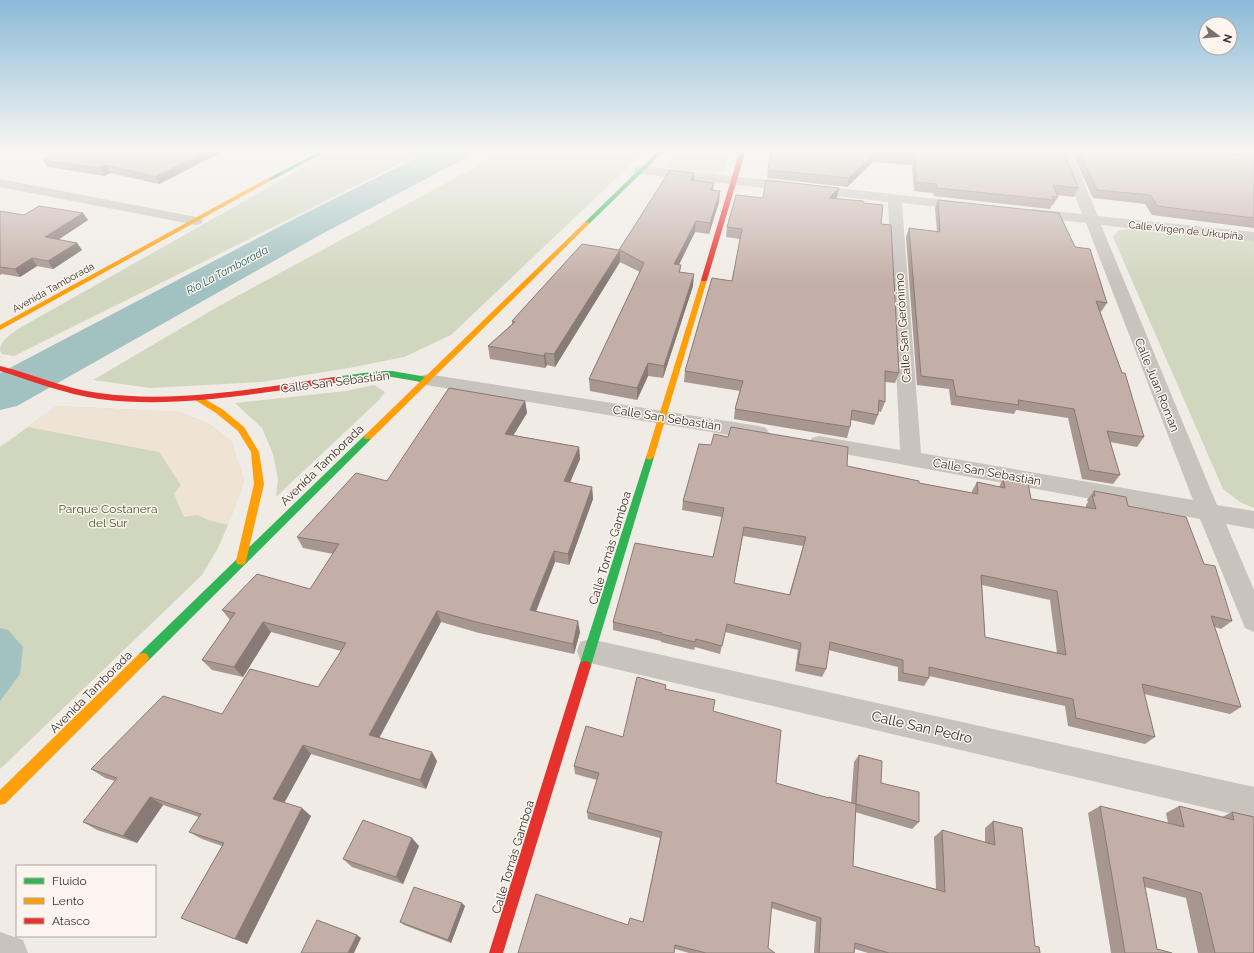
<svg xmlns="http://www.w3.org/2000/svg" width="1254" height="953" viewBox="0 0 1254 953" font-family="Raleway,sans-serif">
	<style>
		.green { fill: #d1d6bf }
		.plaza { fill: #eee3d5 }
		.water { fill: #a1c2c1 }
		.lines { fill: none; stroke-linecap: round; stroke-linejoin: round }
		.river { fill: #a1c2c1; fill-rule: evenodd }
		.street { fill: #c9c3be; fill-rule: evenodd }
		.fast { fill: #30b455; fill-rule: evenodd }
		.slow { fill: #ff9f0a; fill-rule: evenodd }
		.jam { fill: #e5322d; fill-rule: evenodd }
		.wall { fill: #a89690; fill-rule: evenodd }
		.shaded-wall { fill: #887a75 }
		.building { fill: #c3afa7; stroke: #887a75; fill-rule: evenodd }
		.labels { text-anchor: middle; stroke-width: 3; stroke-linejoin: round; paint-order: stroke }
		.far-street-label { font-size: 10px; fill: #3b302b; stroke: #fbf5ee }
		.far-water-label { font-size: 11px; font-style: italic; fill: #1f5a5e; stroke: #fbf5ee }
		.street-label { font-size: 12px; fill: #3b302b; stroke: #fbf5ee }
		.park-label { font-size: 12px; fill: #4a5a2e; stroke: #fbf5ee }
		.near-street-label { font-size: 14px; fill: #3b302b; stroke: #fbf5ee }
	</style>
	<rect width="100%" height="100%" fill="#f0ebe5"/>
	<g class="green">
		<path d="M338,150h90l-414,206 -12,-2 -2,-3c0,-11 10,-16 18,-22l299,-169z"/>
		<path d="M507,150h139l-195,185 -47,22 -55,11 -87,14 -112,6 -57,-8 126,-74z"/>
		<path d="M678,150h52l-5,20 -14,4 -49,-7z"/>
		<path d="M1126,229l128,13v266l-14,-6 -17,-13 -110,-252 5,-6z"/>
		<path d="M374,385l11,7 -5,7 -104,98 2,-18 -5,-25 -11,-26 -27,-25 111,-12z"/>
		<path d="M57,406l123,6 29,12 22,17 13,40 -16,44 -10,23 -16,27 -202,194v-322z"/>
	</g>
	<path class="plaza" d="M57,406l123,6 29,12 22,17 13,40 -16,44 -20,-5 -10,-5 -14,2 -10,-23 7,-9 -22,-33 -132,-25z"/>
	<path class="water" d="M0,628l8,2 15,17 -3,27 -20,27z"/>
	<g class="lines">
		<path class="river" d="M432,150h40l-5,7 -147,78 -303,171 -17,4v-37l294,-154z"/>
		<g class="street">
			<path d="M1058,150h12l28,66 156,16v10l-153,-17 116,280 37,6v18l-28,-5 28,66v42l-9,-4 -45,-109 -388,-71 -4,-5 4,-5 7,-2 81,14 -12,-248 -247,-28 -5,-1 -2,-3 2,-3 5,-1 331,37 2,3 -2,3 -5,1 -65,-7 19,250 272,47 -107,-277 -53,-6 -5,-1 -2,-3 2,-3 5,-1 49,5z"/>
			<path d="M0,179l196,38 5,1 2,3 -2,3 -5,1 -196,-38z"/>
			<path d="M427,374l332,52 7,2 3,5 -3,5 -7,2 -339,-56 -3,-4 3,-4z"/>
			<path d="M590,639l664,148v32l-664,-156 -10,-3 -3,-9 3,-9z"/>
			<path d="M0,932l23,8 5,13h-28z"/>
		</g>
		<g class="fast">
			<path d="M323,150h6l-59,31 -5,-1z"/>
			<path d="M659,150h6l-76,74h-4v-2z"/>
			<path d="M379,371h13l35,6 4,3 -4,3 -35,-6h-13l-45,6 -4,-3 4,-3z"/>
			<path d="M368,434l3,1 1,2 -1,2 -224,223 -4,1 -4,-1 -2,-4 2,-4 226,-219z"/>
			<path d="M650,454l4,3 -63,209 -2,4 -4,1 -4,-1 -2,-4 67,-209z"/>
		</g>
		<g class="slow">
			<path d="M268,178l2,1v2l-270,149v-5z"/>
			<path d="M585,222l5,1 -219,216h-6l-1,-2 1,-2z"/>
			<path d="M704,278l3,2 -53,177 -4,3 -3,-1 -1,-2 55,-177z"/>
			<path d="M198,395l24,14 22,18 15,25 5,32 -18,77 -1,3 -4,1 -4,-1 -1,-3 18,-77 -3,-32 -13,-21 -22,-18 -21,-13 -1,-2z"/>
			<path d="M143,653l4,1 2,4 -2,4 -142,142 -5,1v-15l139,-136z"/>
		</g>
		<g class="jam">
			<path d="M740,150h6l-39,130 -1,1h-4l-1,-1z"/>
			<path d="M0,366c33,8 65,23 99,27 78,11 158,-5 235,-16l4,3 -4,3c-77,10 -157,26 -235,16 -34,-5 -67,-18 -99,-28z"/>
			<path d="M585,661l4,1 2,4 -88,287h-14l90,-287 2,-4z"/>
		</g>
	</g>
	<g class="wall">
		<path d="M65,150h161l-67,34 -49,-11 -6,3 -57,-9 -4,-7z"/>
		<path d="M771,150h292l15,38 -4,9 -17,-2 1,2 -5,8h-1l-2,4 -116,-13 -1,-3 -19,-2 -2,-26 -39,-3 -26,25 -80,-9z"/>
		<path d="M1071,150h112l71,6v72l-102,-13 -7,-11 -52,-6z"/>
		<path d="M1202,150h52v4z"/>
		<path d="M694,180l20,3 -1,7 6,12 -10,32 -14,-2 -16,33h2l-1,7 13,14 -30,92 -15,-2 -11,24 -47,-9 -1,-12 51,-107 -20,-10 -65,105 -8,-2 -2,3 -55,-9 -2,-13 24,-22v-3l107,-71z"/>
		<path d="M839,188l-2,9 -1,1 27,5 18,21 18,149 -4,10 -10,-1v20l-4,10 -3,-1v4l-4,10 -23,-5 -1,7 -3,11 -113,-19 1,-10 5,-18 -56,-9 1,-11 47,-90 8,-42 -14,-2 1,-10 36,-29z"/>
		<path d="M938,200l137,47 32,56 -6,9 -1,-1 44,126 -7,10 -27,-5 10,33 -7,9 -31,-5 -14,-61 -52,-8 -2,4 -63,-9 -2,-16 -32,-4 -11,-148 3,-9 28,4 -2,-24z"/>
		<path d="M0,211l24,4 59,-2 5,7 -30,20 19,3 5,7 -29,19 -16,-3 -17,11 -18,-3 -2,1z"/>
		<path d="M525,401l2,12 -14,22 66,12 1,12 -10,24 22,4 1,12 -24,66 -14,-3 -19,50 44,20 -6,22 -95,-21 -38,-11 -62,115 58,24 -11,28 -115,-35 -27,49 27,13 -64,128 -66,-26 41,-72 -20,-7 -13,-7 10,-15 -36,-12 -26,38 -40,-13 -14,-8 32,-41 -10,-3 -14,-9 131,-55 96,-27 23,-36 -70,-19 -28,45 -31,-7 -10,-10 28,-40 -8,-10 88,-21 23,-35 -30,-6 -6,-11 90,-56z"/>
		<path d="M847,466l72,17 53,10v-2l5,-9 22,5 4,-8 28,20 55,9v-3l2,-3 -1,-2 7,-9 34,15 76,58 28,57 -11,8 -6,-2 26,80 -11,7 -86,-20 11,43 -10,7 -77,-18 -3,-20 -136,-30v2l-5,8 -26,-5v-14l-70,-17 -2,19 -4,8 -27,-6 3,-21 -73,-18 -5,22 -25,-7 -1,3 -33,-8v-1l-48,-11v-8l100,-65 9,-40 -40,-7 1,-9zM743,536l60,10 -14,49 -55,-12zM982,585l68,15 7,53 -72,-16z"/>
		<path d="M666,685v4l47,22 63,72 52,15 1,-1 22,6 3,-41 5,-7 22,28 38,39 -7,7 -57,-17 -2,54 83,23 -2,-52 8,-7 43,12v-14l8,-7 42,125 5,7h-172l-13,-4 -1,4h-40l2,-31 -45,-14 -3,40 7,5h-86l-14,-4 -47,-24 15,-3 17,-84 -72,-19 -1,-7 10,-32 -22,-6 -1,-8 49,-29z"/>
		<path d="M1100,806l68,17 -2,-10 13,-7 43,11 10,-5 22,5v136h-56l-12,-55 -41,-11 12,62 15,4h-61l-23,-140z"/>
		<path d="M419,846l-16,38 -51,-17 -9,-8z"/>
		<path d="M465,906l-14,37 -47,-18 -4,-3z"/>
	</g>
	<g class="shaded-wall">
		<path d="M209,150h17l-67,34 -4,-7z"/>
		<path d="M875,153l-2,9 -26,25 2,-9z"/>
		<path d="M106,165l4,8 -6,3 -4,-8z"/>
		<path d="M694,173v11l-3,-4z"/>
		<path d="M839,188l-2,9 -10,10 2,-9z"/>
		<path d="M720,191l-1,11 -10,32 1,-11z"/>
		<path d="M83,213l5,7 -38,25 -5,-8z"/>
		<path d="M696,221l-1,11 -22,44 1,-12z"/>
		<path d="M77,243l5,7 -29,19 -5,-8z"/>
		<path d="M620,250v12l-65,105 -1,-13z"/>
		<path d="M32,258l5,8 -17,11 -5,-8z"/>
		<path d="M694,274l-1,12 -30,92 1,-12z"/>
		<path d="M545,353l2,12 -2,3 -1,-12z"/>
		<path d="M648,363v13l-11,24v-12z"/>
		<path d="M525,401l2,12 -20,33 -2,-12z"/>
		<path d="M579,447l1,12 -15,34 -1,-12z"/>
		<path d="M592,487l1,12 -24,66 -1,-11z"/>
		<path d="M554,551l1,11 -23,59 -2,-11z"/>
		<path d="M437,611l4,11 -65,122 -7,-9z"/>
		<path d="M578,621l2,11 -6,22 -1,-10z"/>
		<path d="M263,622l8,10 -28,45 -9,-10z"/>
		<path d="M303,745l8,9 -29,53 -9,-8z"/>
		<path d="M432,752l5,9 -11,28 -6,-9z"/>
		<path d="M150,797l13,8 -26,38 -14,-7z"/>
		<path d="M302,808l9,8 -64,128 -12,-5z"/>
		<path d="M412,838l7,8 -16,38 -7,-7z"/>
		<path d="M462,903l3,3 -14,37 -3,-3z"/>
		<path d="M357,935l4,3 -7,15h-6z"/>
	</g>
	<g class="building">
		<path d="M65,150h144l-54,27 -49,-12 -6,3 -57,-8z"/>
		<path d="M771,150h292l15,38 -25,-3 5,12 -6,-1 2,4 -117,-12 -1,-4 -20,-2 -1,-26 -40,-3 -26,25 -81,-8z"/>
		<path d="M1079,150h104l71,6v62l-97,-12 -6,-11 -54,-5z"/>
		<path d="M670,170l24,3 -3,7 23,3 -3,7 9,1 -10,32 -14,-2 -22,43 7,1 -2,7 15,2 -30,92 -16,-3 -11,25 -48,-9 55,-116 -24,-13 -66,104 -9,-1 -1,3 -56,-10 27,-24 -3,-1 70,-77 37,6z"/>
		<path d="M766,180l73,8 -10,10 34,3v2l20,2 -2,19 10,1 8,148 -14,-2v31l-6,-2 -1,15 -26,-5 -2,17 -115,-18 8,-28 -58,-10 27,-93 20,3 10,-52 -15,-2 9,-32 27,3z"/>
		<path d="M938,200l121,13 16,34 15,2 17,54 -11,-2 26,72h3l19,64 -37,-6 13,44 -31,-5 -15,-61 -56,-9 1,5 -63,-9 -3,-16 -32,-4 -12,-148 31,4z"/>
		<path d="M39,206l44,7 -38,24 32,6 -29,18 -16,-3 -17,11 -15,-2v-56l24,4z"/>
		<path d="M449,388l76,13 -20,33 74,13 -15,34 28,6 -24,67 -14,-3 -24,59 48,11 -5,23 -97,-22 -39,-11 -68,124 63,17 -12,28 -117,-35 -30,54 29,9 -67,131 -54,-21 43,-75 -35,-11 12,-18 -51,-17 -27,39 -40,-14 34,-44 -26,-9 72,-73 59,18 28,-45 68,18 28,-44 -83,-21 -29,45 -32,-7 33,-47 -13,-3 35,-36 53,15 29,-45 -42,-7 59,-64 31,8z"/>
		<path d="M731,427l117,20 -1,19 72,15v2l59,11 -1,-12 28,6 -2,-9 25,3 3,17 65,10 -4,-13h3l-1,-5 32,6 2,9 58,11 18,47 11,2 17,55 -21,-5 30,91 -99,-23 13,53 -79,-19 -3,-19 -144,-32v11l-26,-5v-13l-73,-18 -4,27 -28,-5 3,-21 -74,-19 -5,22 -26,-7 -1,3 -34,-8 1,-1 -49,-11 22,-79 78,14 11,-49 -41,-7 16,-57 12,1 3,-11 14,3zM744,527l62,10 -16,58 -56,-12zM981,575l76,16 9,64 -81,-18z"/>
		<path d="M637,677l29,8 -1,4 50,11 -2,11 68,19 -5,53 53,15v-1l27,7 -3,62 92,26 -3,-62 53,15 -2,-24 29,7 13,118 4,1 1,6h-151l-34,-10 -1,10h-35l2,-35 -49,-16 -4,46 7,5h-69l-31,-8 -1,8h-156l18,-59 92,31 2,-7 13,4 19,-90 -75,-20 12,-39 -25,-7 12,-40 37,11z"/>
		<path d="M859,755l23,6 -1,22 38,9v30l-63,-18z"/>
		<path d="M1100,806l84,21 -5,-21 55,14 -2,-8 22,5v136h-39l-14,-60 -58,-16 14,72 15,4h-47z"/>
		<path d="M363,820l49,18 -16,39 -53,-18z"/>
		<path d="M414,887l48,16 -14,37 -48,-18z"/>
		<path d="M317,920l40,15 -9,18h-47z"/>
	</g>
	<linearGradient id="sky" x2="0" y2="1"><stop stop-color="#8bbad8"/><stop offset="0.53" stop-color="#f8f6f3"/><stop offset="1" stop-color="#f8f6f3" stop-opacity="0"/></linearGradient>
	<rect width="1254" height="283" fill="url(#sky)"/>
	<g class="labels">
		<g class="far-street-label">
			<text transform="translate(1186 230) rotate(6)" y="4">Calle Virgen de Urkupiña</text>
			<text transform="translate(53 287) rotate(-29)" y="4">Avenida Tamborada</text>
		</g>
		<g class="far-water-label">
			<text transform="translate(227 270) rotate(-28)" y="4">Río La Tamborada</text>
		</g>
		<g class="street-label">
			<text transform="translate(903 328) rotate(-94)" y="4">Calle San Gerónimo</text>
			<text transform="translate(335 382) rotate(-7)" y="4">Calle San Sebastián</text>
			<text transform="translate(1157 385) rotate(68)" y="4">Calle Juan Roman</text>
			<text transform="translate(667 418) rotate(9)" y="4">Calle San Sebastián</text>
			<text transform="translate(322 465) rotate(-44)" y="4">Avenida Tamborada</text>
			<text transform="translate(987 472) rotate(10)" y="4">Calle San Sebastián</text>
			<text transform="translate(610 548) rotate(-73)" y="4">Calle Tomás Gamboa</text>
			<text transform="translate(91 692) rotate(-45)" y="4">Avenida Tamborada</text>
			<text transform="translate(513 857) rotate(-73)" y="4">Calle Tomás Gamboa</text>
		</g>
		<g class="park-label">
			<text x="108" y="513">Parque Costanera<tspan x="108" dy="14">del Sur</tspan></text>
		</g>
		<g class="near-street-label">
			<text transform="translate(922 727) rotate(13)" y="5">Calle San Pedro</text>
		</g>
	</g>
	<rect x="16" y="865" width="140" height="72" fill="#fbf5ee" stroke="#aea6a0"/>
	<rect x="24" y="878" width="20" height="6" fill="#30b455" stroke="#aea6a0"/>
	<text x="52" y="885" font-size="12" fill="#3b302b">Fluido</text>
	<rect x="24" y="898" width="20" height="6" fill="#ff9f0a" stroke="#aea6a0"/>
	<text x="52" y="905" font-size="12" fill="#3b302b">Lento</text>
	<rect x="24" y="918" width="20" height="6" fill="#e5322d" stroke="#aea6a0"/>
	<text x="52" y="925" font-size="12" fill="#3b302b">Atasco</text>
	<g transform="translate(1218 36) rotate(106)"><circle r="19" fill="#fbf5ee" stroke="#aea6a0"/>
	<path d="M0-3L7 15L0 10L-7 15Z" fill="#7a716c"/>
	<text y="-6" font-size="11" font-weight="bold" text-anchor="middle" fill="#3b302b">N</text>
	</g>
</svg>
